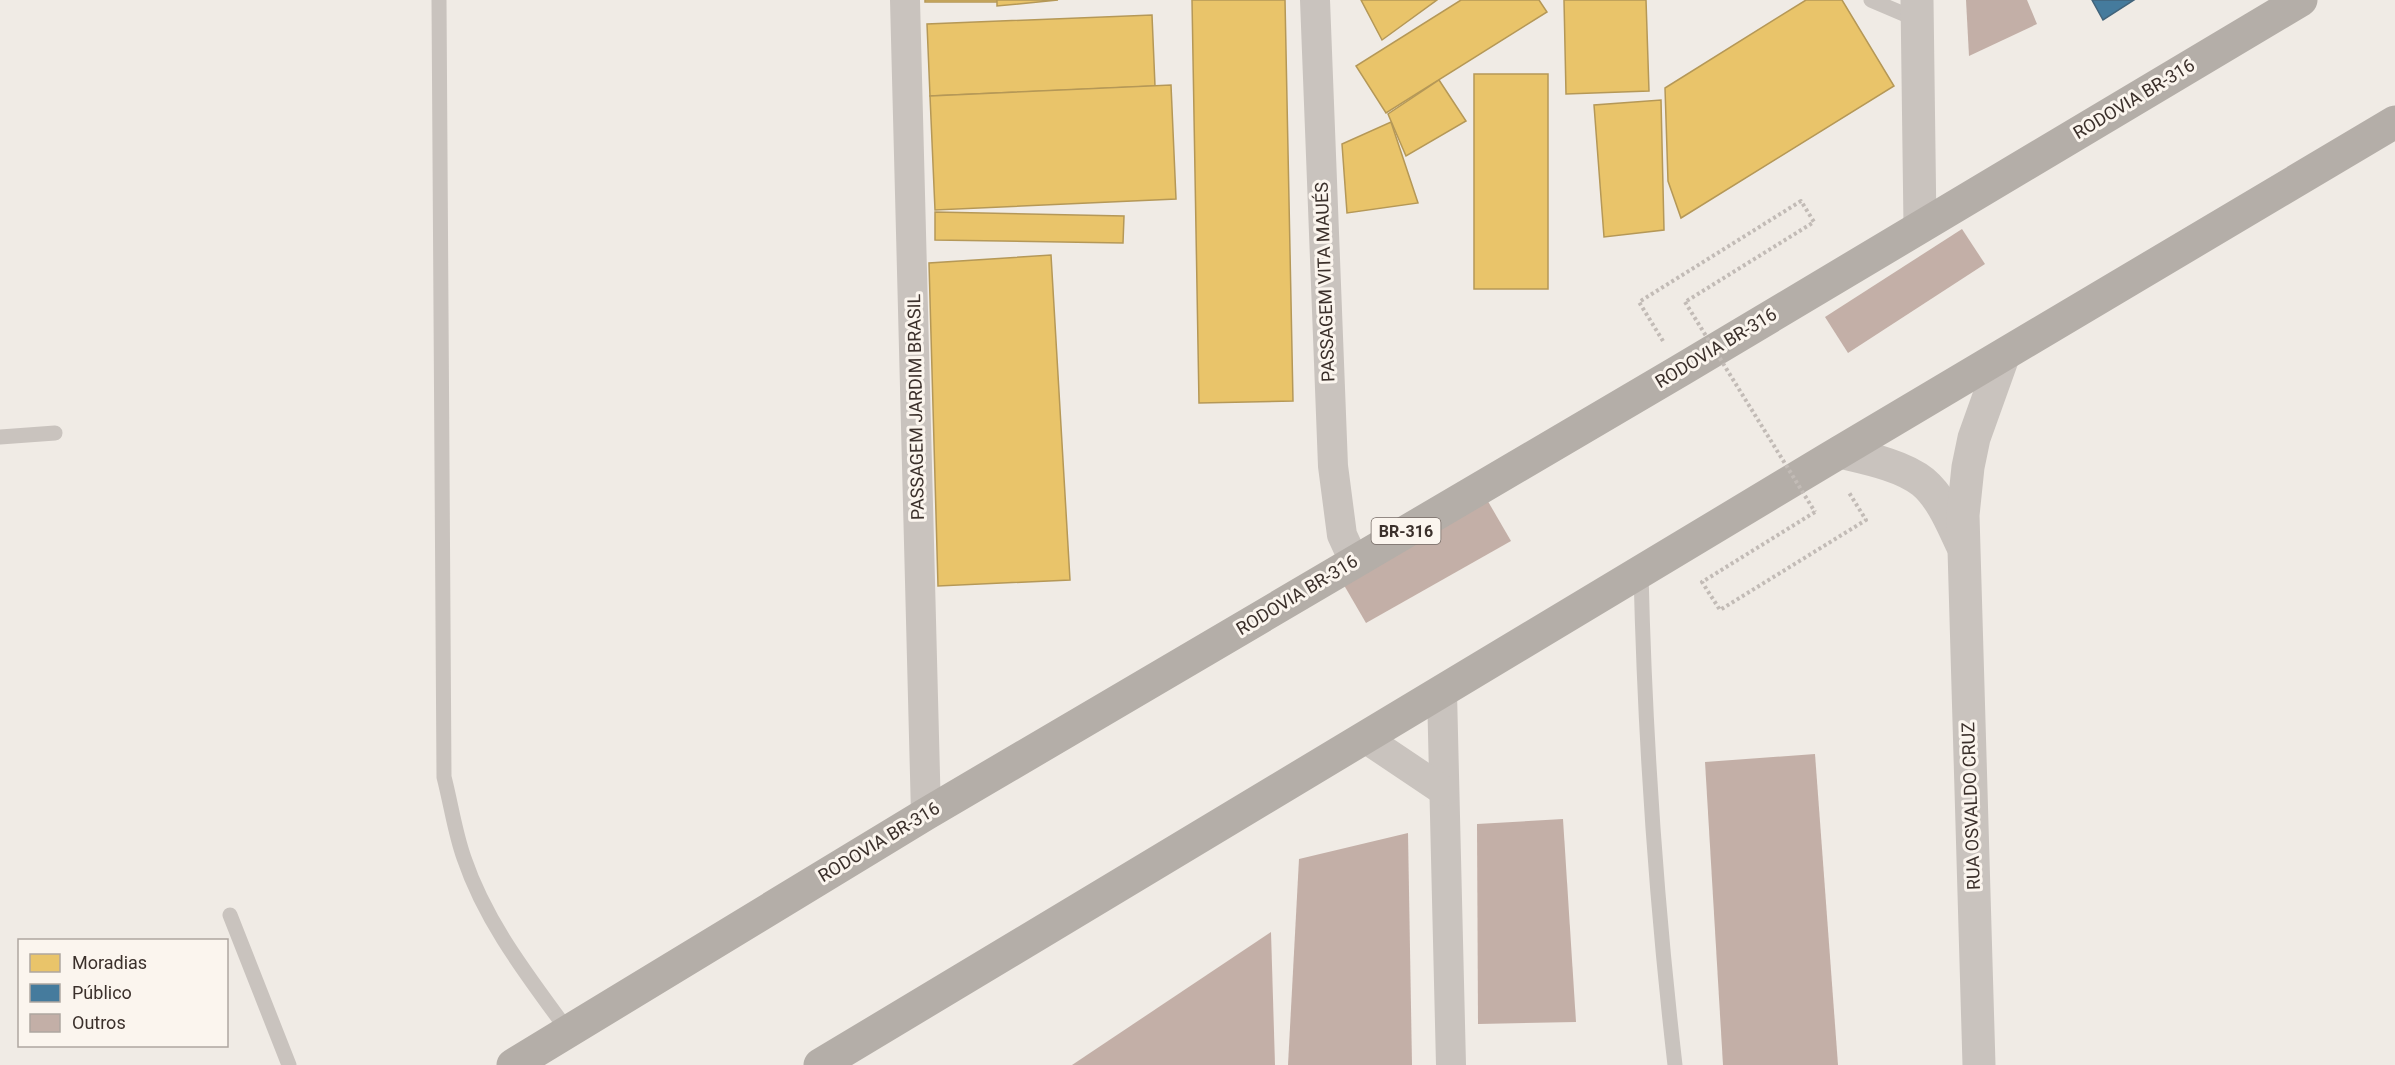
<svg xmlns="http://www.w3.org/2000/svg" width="2395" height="1065" viewBox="0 0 2395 1065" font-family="Roboto,sans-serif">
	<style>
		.homes { fill: #e9c46a; stroke: #b59857; stroke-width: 1.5 }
		.public { fill: #457b9d; stroke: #42647b; stroke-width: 1.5 }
		.building { fill: #c3afa7 }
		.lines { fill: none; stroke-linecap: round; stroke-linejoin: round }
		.path { stroke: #c2bbb6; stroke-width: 4; stroke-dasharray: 3 3; stroke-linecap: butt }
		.service { stroke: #c9c3be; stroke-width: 15 }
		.minor { stroke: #c9c3be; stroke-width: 30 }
		.tertiary { stroke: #c9c3be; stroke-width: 33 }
		.trunk { stroke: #b4aea8; stroke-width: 33 }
		.path-bridge { stroke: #c2bbb6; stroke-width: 4; stroke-dasharray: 3 3; stroke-linecap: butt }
		.labels { text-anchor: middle; stroke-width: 6; stroke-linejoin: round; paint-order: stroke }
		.shield { fill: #fbf5ee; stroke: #756b66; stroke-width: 1.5 }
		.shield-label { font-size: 16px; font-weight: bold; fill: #3b302b }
		.street-label { font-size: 18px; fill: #3b302b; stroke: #fbf5ee }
	</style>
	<rect width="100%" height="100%" fill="#f0ebe5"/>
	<g class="homes">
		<rect x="925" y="0" width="72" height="2"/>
		<path d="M997,0h61l-61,6z"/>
		<path d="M1192,0h93l8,401 -94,2z"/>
		<path d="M1361,0h76l-55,40z"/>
		<path d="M1461,0h78l8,12 -161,101 -30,-47z"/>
		<path d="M1564,0h82l3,91 -83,3z"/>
		<path d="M1806,0h36l52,86 -213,132 -13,-37 -3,-93z"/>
		<path d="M1152,15l3,71 -225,10 -3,-72z"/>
		<rect x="1474" y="74" width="74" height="215"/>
		<path d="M1439,80l27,41 -60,35 -18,-42z"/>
		<path d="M1171,85l5,114 -241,11 -5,-114z"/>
		<path d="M1661,100l3,130 -60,7 -10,-132z"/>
		<path d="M1391,122l27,81 -71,10 -5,-69z"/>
		<path d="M935,212l189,4 -1,27 -188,-3z"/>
		<path d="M1051,255l19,325 -132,6 -9,-323z"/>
	</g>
	<path class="public" d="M2092,0h42l-31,20z"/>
	<g class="building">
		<path d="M1966,0h61l10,24 -68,32z"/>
		<path d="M1962,229l23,35 -137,89 -23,-36z"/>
		<path d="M1486,498l25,43 -145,82 -25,-43z"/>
		<path d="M1815,754l23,311h-115l-18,-303z"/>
		<path d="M1563,819l13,203 -98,2 -1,-200z"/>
		<path d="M1408,833l4,232h-124l11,-206z"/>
		<path d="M1271,932l4,133h-203z"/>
	</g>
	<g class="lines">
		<g class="path">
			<path d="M1663,341l-24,-39 162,-101 13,21 -129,80"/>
			<path d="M1815,512l-113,70 18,28 146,-90 -18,-29"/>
		</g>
		<g class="service">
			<path d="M439,0l5,777c7,27 11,56 20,81 22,65 64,118 104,173"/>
			<path d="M1871,0l47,20"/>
			<path d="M0,437l55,-4"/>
			<path d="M1641,573c4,165 15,328 34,492"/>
			<path d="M230,915l59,150"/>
		</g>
		<g class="minor">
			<path d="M905,0l21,814"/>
			<path d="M1315,0l18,466 9,69 12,26"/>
			<path d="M1442,692l9,373"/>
			<path d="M1365,738l79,53"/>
		</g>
		<g class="tertiary">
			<path d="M1917,0l3,226"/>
			<path d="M1840,452c25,6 62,13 83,30 19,16 29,42 39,63"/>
			<path d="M1979,1065l-16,-550 5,-48 6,-29 29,-81"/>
		</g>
		<g class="trunk">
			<path d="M513,1065l413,-251 755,-444 620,-370"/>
			<path d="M820,1065l1008,-606 567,-337"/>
		</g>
		<path class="path-bridge" d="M1685,302l130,210"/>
	</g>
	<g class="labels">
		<rect class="shield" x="1371.5" y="518" width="69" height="26" rx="4.5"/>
		<g class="shield-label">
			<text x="1406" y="537">BR-316</text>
		</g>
		<g class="street-label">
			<text transform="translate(2134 99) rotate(-31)" y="6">RODOVIA BR-316</text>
			<text transform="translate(1325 282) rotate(-92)" y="6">PASSAGEM VITA MAUÉS</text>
			<text transform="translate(1716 348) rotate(-31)" y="6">RODOVIA BR-316</text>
			<text transform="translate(916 407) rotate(-91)" y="6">PASSAGEM JARDIM BRASIL</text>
			<text transform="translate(1297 595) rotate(-31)" y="6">RODOVIA BR-316</text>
			<text transform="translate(1971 806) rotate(-92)" y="6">RUA OSVALDO CRUZ</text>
			<text transform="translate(879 842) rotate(-31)" y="6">RODOVIA BR-316</text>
		</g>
	</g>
	<rect x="18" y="939" width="210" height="108" fill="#fbf5ee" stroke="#aea6a0" stroke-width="1.5"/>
	<rect x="30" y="954" width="30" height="18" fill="#e9c46a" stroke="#aea6a0" stroke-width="1.5"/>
	<text x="72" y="969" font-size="18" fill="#3b302b">Moradias</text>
	<rect x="30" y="984" width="30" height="18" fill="#457b9d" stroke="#aea6a0" stroke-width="1.5"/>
	<text x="72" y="999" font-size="18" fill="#3b302b">Público</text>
	<rect x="30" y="1014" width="30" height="18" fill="#c3afa7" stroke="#aea6a0" stroke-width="1.5"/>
	<text x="72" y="1029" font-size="18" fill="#3b302b">Outros</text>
</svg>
